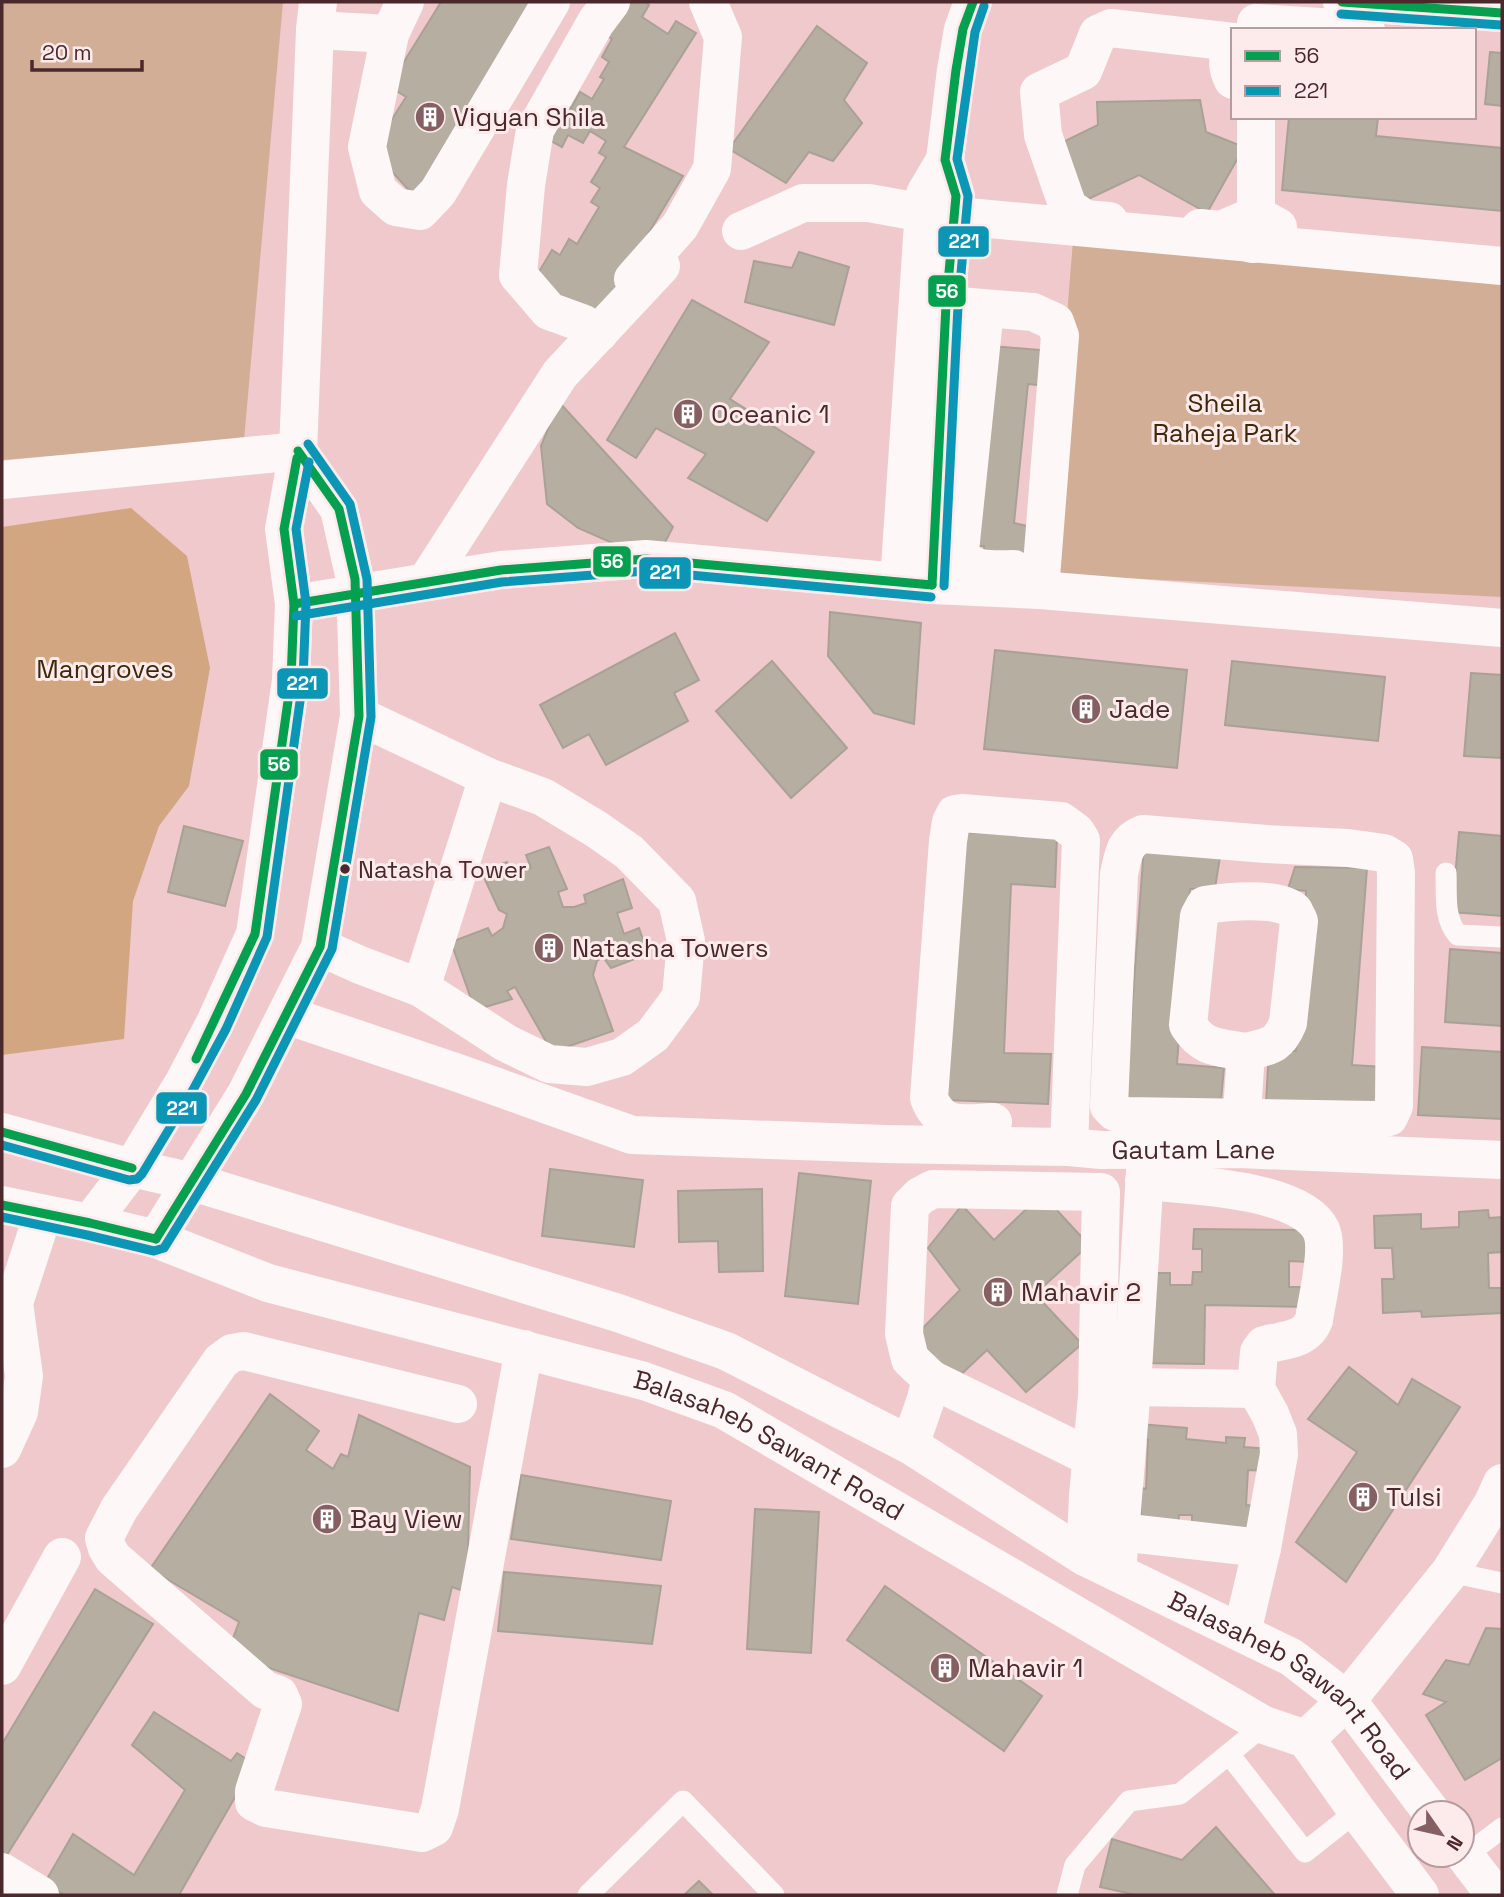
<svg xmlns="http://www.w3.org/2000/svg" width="1504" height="1897" viewBox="0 0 1504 1897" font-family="'Space Grotesk',sans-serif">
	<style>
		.green { fill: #d2ae96 }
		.forest { fill: #d2a681 }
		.building { fill: #b6aea1; stroke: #aaa196; stroke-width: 2 }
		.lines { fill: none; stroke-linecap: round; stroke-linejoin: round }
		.lane { stroke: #fdf7f7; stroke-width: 21 }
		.street { stroke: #fdf7f7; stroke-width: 38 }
		.secondary { stroke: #fdf7f7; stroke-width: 38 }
		.bus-1-casing { stroke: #fdeaeb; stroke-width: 14 }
		.bus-2-casing { stroke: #fdeaeb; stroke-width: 14 }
		.bus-1 { stroke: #04a04f; stroke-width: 9 }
		.bus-2 { stroke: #0b96b6; stroke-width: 9 }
		.bus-dot { fill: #4a282b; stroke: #fdeaeb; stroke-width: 2.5 }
		.labels { text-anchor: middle; stroke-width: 6; stroke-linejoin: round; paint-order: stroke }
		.bus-label { font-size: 24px; fill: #4a282b; stroke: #fdeaeb; text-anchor: start }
		.poi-label { font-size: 26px; fill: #4a282b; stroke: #fdeaeb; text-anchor: start }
		.park-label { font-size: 26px; fill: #3d2809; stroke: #fdeaeb }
		.street-label { font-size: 26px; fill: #4a282b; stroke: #fdeaeb }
		.line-badge { stroke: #fdeaeb; stroke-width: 2.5 }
		.badge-label { font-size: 19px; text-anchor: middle; font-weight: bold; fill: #fff }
	</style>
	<rect width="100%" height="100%" fill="#efc9cc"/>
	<g class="green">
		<path d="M2,2h281l-39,438 -242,20z"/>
		<path d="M1073,241l429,34v322l-456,-23z"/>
	</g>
	<path class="forest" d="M131,508l56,48 23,112 -21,118 -30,40 -26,75 -9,138 -122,16v-528z"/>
	<g class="building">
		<path d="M441,2h98l-122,197 -33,-36 -4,-25 26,-41 -17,-11z"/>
		<path d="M625,2h20l4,3 -7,12 26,17 8,-13 20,12 -72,114 59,29 -84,139 -68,-30 21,-35 8,5 9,-16 8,5 22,-37 -8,-5 9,-14 -9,-6 15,-25 -7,-4 7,-12 -16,-10 -7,12 -15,-8 -6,12 -18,-10 20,-34 7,5 9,-16 12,7 12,-20 -4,-2 9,-15 -7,-5 10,-18 -7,-4z"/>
		<path d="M817,26l50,37 -23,37 18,23 -29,38 -24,-9 -23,31 -57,-34z"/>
		<path d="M1490,52l12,1v53l-17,-2z"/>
		<path d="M1200,100l6,32 38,15 -37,66 -68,-38 -59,28 -27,-56 45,-22 -1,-23z"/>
		<path d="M1289,117h89l-2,19 126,12v63l-220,-21z"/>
		<path d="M799,252l50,15 -15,58 -89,-23 9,-41 38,7z"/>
		<path d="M692,300l77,42 -39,57 84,53 -47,69 -79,-43 18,-24 -50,-26 -20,30 -29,-18z"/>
		<path d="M992,346l59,5 -4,35 -19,-2 -14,139 18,4 -4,36 -43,-3 -1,-14h-20z"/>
		<path d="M559,402l114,125 -11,21 -45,-3 -39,-17 -31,-24 -6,-58z"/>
		<path d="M830,612l91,11 -7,101 -40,-11 -46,-57z"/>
		<path d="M675,633l24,47 -25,13 14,28 -82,44 -17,-31 -26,14 -23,-43z"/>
		<path d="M995,650l192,20 -10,98 -193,-19z"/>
		<path d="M772,661l75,87 -56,50 -75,-87z"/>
		<path d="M1232,661l153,16 -7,64 -153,-16z"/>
		<path d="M1471,673l31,2v83l-38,-2z"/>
		<path d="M184,826l59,15 -18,65 -57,-14z"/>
		<path d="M959,832l98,4 -2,51 -44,-3 -7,169 47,1 -3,50 -102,-4z"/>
		<path d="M1459,832l43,4v80l-50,-4z"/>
		<path d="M1144,846l77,5 -6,37 -25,1 -13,175 47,4 -4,43 -95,-7z"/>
		<path d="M549,847l18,42 -9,3 5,15h11l12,-4 -2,-8 39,-16 9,29 -15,5 7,21 15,-6 9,26 -37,14 -8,-11 -6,4 -4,14 20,56 -61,21 -37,-65 -8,4 5,8 -37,11 -24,-68 37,-14 4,8 11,-8 4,-14 -8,-4 -18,-39 26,-9 4,13 20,-7 -5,-13z"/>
		<path d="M1295,867l72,1 -15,197 32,2 -3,42 -115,-6 3,-54 27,2 10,-160 -18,-2z"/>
		<path d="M1450,949l52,4v73l-57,-4z"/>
		<path d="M1422,1047l80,5v67l-84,-4z"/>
		<path d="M550,1169l93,11 -9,67 -92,-11z"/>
		<path d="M799,1173l72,8 -13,123 -73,-8z"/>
		<path d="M762,1189l1,82 -44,1 -1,-31 -39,1 -1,-51z"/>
		<path d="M1042,1194l47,51 -54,49 47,50 -56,48 -39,-42 -34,32 -39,-45 46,-47 -32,-42 34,-43 32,35z"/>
		<path d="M1488,1210l1,8 13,-1v35l-14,1 1,35h13v25l-80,4 -1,-6 -38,2 -1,-34h12l-2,-31h-17l-1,-32 47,-2v15l38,-2v-15z"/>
		<path d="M1194,1229l115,1v32l-20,-1v26h20v20l-104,-2 -1,59 -65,-1 2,-90h29v12h22l1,-13h9v-23h-9z"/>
		<path d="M1349,1367l49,38 14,-26 48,28 -114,175 -50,-40 61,-90 -49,-33z"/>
		<path d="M270,1394l49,37 -13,19 27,19 8,-15 7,3 11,-42 111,52 -3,125 -15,-5 -8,33 -25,-7 -21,98 -171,-57 12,-32 -89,-53z"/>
		<path d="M1139,1424l48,4 -1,11 40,4v-6l19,1 -1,9 25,2 -1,22 -20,-1 -2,35 20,1 -2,23 -72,-6v-8h-13l-1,16 -38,-7 2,-36 4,1 2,-49h-9z"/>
		<path d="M521,1475l150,26 -10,59 -150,-21z"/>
		<path d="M755,1509l64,3 -8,141 -64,-4z"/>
		<path d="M504,1572l157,14 -9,58 -154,-13z"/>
		<path d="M885,1586l157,110 -38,55 -157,-111z"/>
		<path d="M95,1589l58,35 -150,237 -1,-1v-116z"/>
		<path d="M1486,1628l16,1v129l-37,22 -39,-65 20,-13 -23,-8 23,-34 23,5z"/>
		<path d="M154,1712l77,49 6,-8 17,11 -75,131h-114l-21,-11 29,-50 61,41 51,-85 -53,-45z"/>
		<path d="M1216,1827l59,68h-139l-36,-8 12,-48 70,21z"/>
		<path d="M699,1881l14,14h-29z"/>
	</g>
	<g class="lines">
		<g class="lane">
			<path d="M1446,873c1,21 -3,45 12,62l44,2"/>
			<path d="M1450,1572l52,11"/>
			<path d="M1229,1754l76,98 52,-41"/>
			<path d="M1465,1856l37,-28"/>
			<path d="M588,1895l95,-94 91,94"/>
			<path d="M1067,1895l8,-30 54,-64 51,-7 84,-69"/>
		</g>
		<g class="street">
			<path d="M405,2l-15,32 -23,113 11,44 18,16 24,4 18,-19 113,-190"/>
			<path d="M1256,23l110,7"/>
			<path d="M315,30l75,4"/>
			<path d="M1233,48c-7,12 -6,20 0,32"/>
			<path d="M1256,117v98l22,12"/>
			<path d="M1109,221l-24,-2 -17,-12 -25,-72 -4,-43 44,-21 15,-37 13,-6 122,14"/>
			<path d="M1200,228l21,2 35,-15 -4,29"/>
			<path d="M741,231l62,-28h66l55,10 578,53"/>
			<path d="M633,279l47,-53 32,-57 11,-132 -15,-35"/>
			<path d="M946,305l87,7 22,10 5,14 -20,254"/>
			<path d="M985,309l-25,242c6,22 36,18 54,18"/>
			<path d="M599,333l-17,-10 -33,-12 -31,-36 8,-90 9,-55 61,-108 15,-20"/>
			<path d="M2,480l296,-29 17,-421 3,-28"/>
			<path d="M426,582l134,-208 101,-108"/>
			<path d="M932,585l108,5 462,38"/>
			<path d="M1143,834l123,10 82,4 36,5 10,6 2,14 -2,233 -5,11 -14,3 -249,-4 -11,-4 -6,-6 10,-232c4,-18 5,-33 24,-40z"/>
			<path d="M320,947l40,18 61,23 85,55 43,21 38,3 35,-10 31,-22 28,-38 5,-56 -9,-40 -48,-49 -33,-23 -53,-32 -55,-20 -129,-61"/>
			<path d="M421,988l67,-211"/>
			<path id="s1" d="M286,1015l172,58 174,62 253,9 184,3 32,3 138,-1 263,11"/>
			<path d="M993,1122c-28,1 -52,8 -64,-24l19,-257 3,-19 4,-8 7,-1 99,8 15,11 5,8 -12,307"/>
			<path d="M1240,1144l6,-92c23,-6 32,-5 42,-29l11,-102c0,-1 -5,-9 -5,-10 -15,-15 -70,-9 -89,-6l-6,11 -11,109c16,25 31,22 58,27"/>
			<path d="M1144,1181c41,4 157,7 177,49 9,19 -4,68 -7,90 -8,21 -31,20 -50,25l-5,7 -3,37 14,25 8,20 1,20 -17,94 -20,84"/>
			<path d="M931,1379l161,79"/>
			<path d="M1132,1387l124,2"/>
			<path d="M458,1404l-214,-53 -12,2 -11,8 -102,148 -15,29 3,10 6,10 152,132 14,5 4,9 -29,87v11l12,6 156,25 12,-6 6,-18 84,-460"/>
			<path d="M910,1445l15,-43 6,-23 -21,-20 -6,-25 6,-128 10,-10 13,-7 168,3 -4,204 -9,100 -3,61"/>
			<path d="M2,1449l17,-37 5,-36 -10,-73 29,-89"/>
			<path d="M1120,1532l142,16"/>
			<path d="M1117,1572l15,-185 14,-232"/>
			<path d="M2,1666l60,-109"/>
			<path d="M1306,1739l41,-39 103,-128 43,-69 9,-20"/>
			<path d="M2,1872l38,23"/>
		</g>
		<g class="secondary">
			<path d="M1342,2l160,11"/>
			<path d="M899,582l26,-388 20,-34"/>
			<path d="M294,604l207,-34 145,-11 286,26 14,-280 10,-109 -11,-36 11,-90 7,-41 10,-27"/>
			<path id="s2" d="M2,1132l130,36 61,14 425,131 108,38 184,94 175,112 206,100 56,43 85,113"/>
			<path id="s3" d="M2,1205l88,18 66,16 112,44 376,98 80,29 540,315 42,14 51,72 63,84"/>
			<path d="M90,1223l42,-55 52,-86 31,-59 40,-89 36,-254 3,-76 -10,-75 14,-78"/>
			<path d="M156,1239l90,-145 74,-147 39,-231 -4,-137 -16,-70 -41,-58"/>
			<path d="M1462,1852l33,43"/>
		</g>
		<g class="bus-1-casing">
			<g id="bus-1">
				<path d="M1342,2l160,11"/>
				<path d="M932,585l14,-280 10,-109 -11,-36 11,-90 7,-41 10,-27"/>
				<path d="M294,604l207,-34 145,-11 286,26"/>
				<path d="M196,1059l59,-125 36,-254 3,-76 -10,-75 13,-71"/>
				<path d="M2,1132l130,36"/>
				<path d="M2,1205l88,18 66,16"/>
				<path d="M156,1239l90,-145 74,-147 39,-231 -4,-137 -16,-70 -41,-58"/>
			</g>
		</g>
		<g class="bus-2-casing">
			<g id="bus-2">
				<path d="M1341,14l160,11"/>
				<path d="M944,586l14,-280 10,-110 -11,-37 18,-127 9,-26"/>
				<path d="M296,616l206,-34 144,-11 285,26"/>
				<path d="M2,1145l127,35 8,-1 5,-5 52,-86 32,-59 41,-92 36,-257 3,-77 -10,-74 13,-67"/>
				<path d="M2,1217l85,18 67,16 10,-3 92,-148 76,-151 39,-232 -4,-138 -17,-75 -42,-60"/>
			</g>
		</g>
		<use href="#bus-1" class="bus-1"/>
		<use href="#bus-2" class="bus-2"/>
	</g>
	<defs>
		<g id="building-disc" transform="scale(1.575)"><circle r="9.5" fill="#846063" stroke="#fdeaeb"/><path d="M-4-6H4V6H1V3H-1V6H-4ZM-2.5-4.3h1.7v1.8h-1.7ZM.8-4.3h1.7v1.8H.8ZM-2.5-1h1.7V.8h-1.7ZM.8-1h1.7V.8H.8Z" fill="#fff"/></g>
	</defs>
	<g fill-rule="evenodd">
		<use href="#building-disc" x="430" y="117"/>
		<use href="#building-disc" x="688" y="414"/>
		<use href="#building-disc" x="1086" y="709"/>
		<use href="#building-disc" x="549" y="948"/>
		<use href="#building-disc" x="998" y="1292"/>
		<use href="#building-disc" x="1363" y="1497"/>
		<use href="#building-disc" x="327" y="1519"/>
		<use href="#building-disc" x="945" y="1668"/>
	</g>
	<circle class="bus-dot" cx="345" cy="869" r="6"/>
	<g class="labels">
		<g class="bus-label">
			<text x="358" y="878">Natasha Tower</text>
		</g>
		<g class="poi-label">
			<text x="453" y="126">Vigyan Shila</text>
			<text x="711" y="423">Oceanic 1</text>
			<text x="1109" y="718">Jade</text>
			<text x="572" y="957">Natasha Towers</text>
			<text x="1021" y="1301">Mahavir 2</text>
			<text x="1386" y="1506">Tulsi</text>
			<text x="350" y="1528">Bay View</text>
			<text x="968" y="1677">Mahavir 1</text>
		</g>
		<g class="park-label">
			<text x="1225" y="412">Sheila<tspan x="1225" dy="30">Raheja Park</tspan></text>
			<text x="105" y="678">Mangroves</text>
		</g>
		<g class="street-label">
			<text dy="9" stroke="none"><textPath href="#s1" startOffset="928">Gautam Lane</textPath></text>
			<text dy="9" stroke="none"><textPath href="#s3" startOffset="807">Balasaheb Sawant Road</textPath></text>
			<text dy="9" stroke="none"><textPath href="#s2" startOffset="1416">Balasaheb Sawant Road</textPath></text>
		</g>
	</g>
	<g class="line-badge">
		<rect x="937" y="225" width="53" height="33" rx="7" fill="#0b96b6"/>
		<rect x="927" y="274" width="40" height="34" rx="7" fill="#04a04f"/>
		<rect x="592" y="545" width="40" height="33" rx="7" fill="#04a04f"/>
		<rect x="638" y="556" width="54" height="34" rx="7" fill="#0b96b6"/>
		<rect x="276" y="667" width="53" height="33" rx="7" fill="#0b96b6"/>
		<rect x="259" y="748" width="40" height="33" rx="7" fill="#04a04f"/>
		<rect x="155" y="1091" width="53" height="34" rx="7" fill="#0b96b6"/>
	</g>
	<g class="badge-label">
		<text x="964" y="248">221</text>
		<text x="947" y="298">56</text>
		<text x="612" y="568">56</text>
		<text x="665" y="579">221</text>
		<text x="302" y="690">221</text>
		<text x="279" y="771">56</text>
		<text x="182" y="1115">221</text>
	</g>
	<rect width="1504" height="1897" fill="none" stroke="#4a282b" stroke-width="7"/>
	<rect x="1231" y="28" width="245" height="91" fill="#fdeaeb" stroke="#b59c9e" stroke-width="2"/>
	<rect x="1245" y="51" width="35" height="10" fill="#04a04f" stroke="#b59c9e" stroke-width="2"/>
	<text x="1294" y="63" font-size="21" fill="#4a282b">56</text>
	<rect x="1245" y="86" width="35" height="10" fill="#0b96b6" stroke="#b59c9e" stroke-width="2"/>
	<text x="1294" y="98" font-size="21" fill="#4a282b">221</text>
	<g transform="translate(1441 1834) rotate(124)"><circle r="33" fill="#fdeaeb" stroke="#b59c9e" stroke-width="2"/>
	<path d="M0-5L12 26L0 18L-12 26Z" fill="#846063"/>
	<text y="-10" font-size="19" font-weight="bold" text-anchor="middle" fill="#4a282b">N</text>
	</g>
	<path d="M32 60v10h110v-10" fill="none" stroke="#4a282b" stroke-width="3.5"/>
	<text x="42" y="60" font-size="21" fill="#4a282b" stroke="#fdeaeb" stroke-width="5" paint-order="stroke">20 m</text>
</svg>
